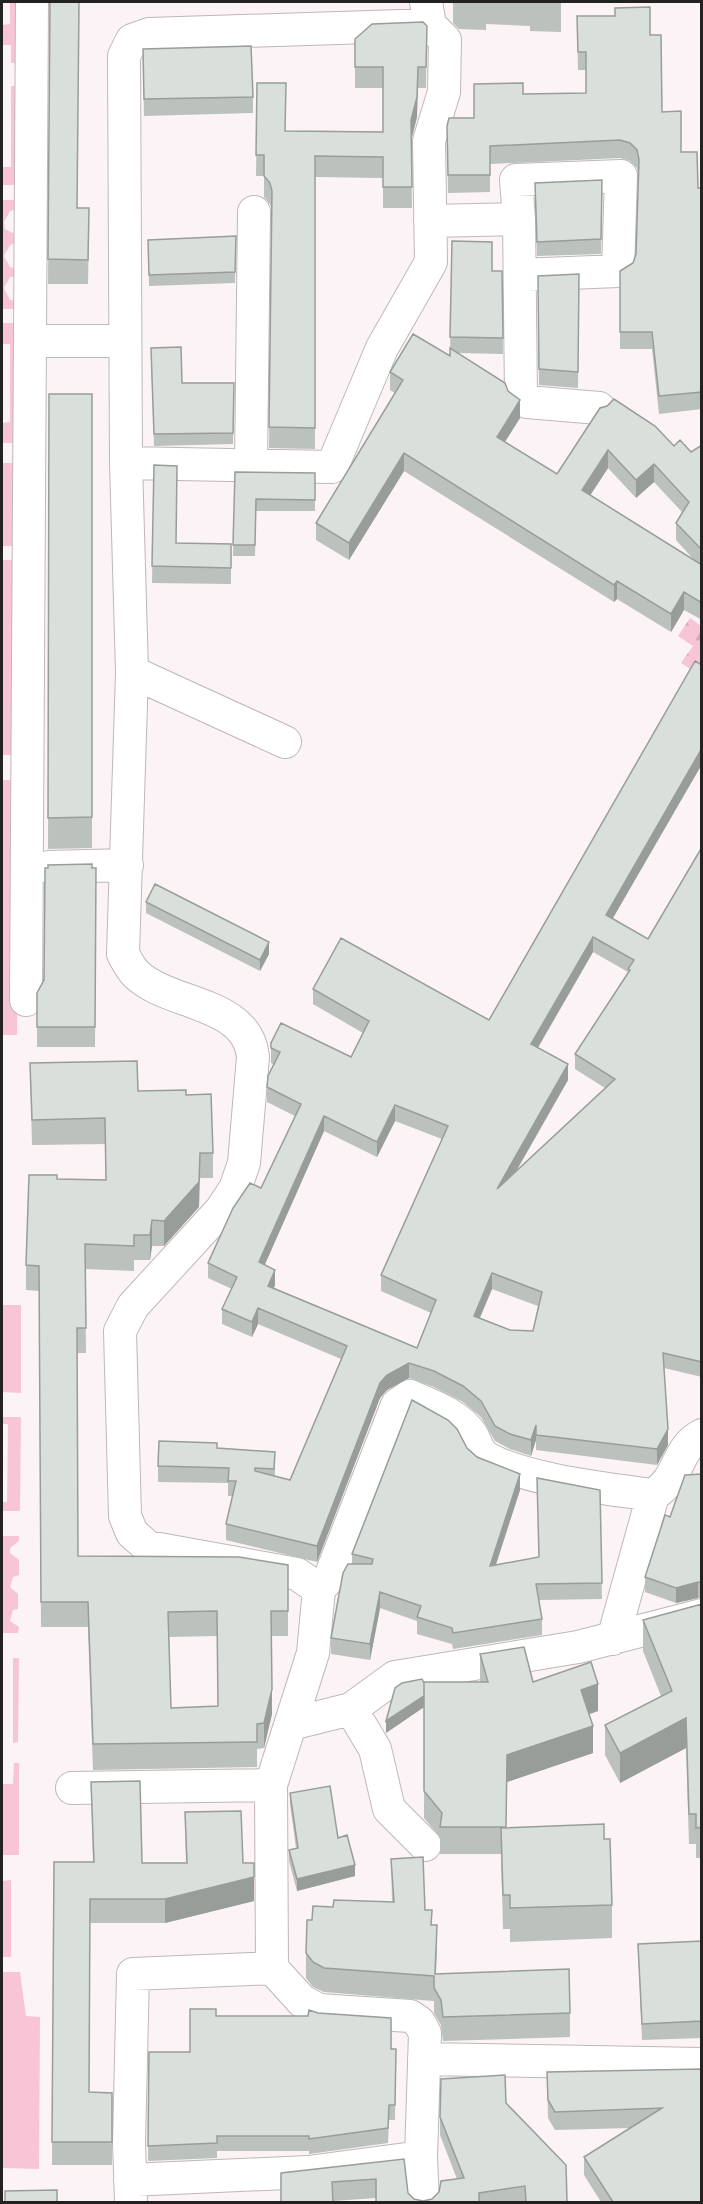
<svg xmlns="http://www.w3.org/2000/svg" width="703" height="2204" font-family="'Sofia Sans Condensed',sans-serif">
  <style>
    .grass { fill: #f8c5d6 }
    .forest { fill: url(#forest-firs) }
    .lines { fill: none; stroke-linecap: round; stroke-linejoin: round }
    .minor-casing { stroke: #bfb7ba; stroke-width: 34 }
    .minor { stroke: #fff; stroke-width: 32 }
    .wall { fill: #bbc1bc; fill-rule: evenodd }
    .shaded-wall { fill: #989d99 }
    .building { fill: #d9e0db; stroke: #989d99; stroke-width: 1.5; fill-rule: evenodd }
  </style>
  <defs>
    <pattern id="forest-firs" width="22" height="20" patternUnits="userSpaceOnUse" patternTransform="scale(1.5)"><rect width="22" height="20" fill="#f8c5d6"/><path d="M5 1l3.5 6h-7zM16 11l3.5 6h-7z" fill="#d4a9b7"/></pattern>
  </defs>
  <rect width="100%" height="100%" fill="#fbf3f5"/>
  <!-- grass -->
  <path class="grass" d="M10,2H15V63H11V45H2V25L10,24Z
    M11,86H17V185H2V167H11Z
    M2,200H17V209L10,211L4,222L5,229L17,235L16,243L10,245L4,256L10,267L17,269V276L10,277L4,288L10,300L17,301L16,309H2Z
    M2,323H17L16,443H2V423L10,422V344H2Z
    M2,463H16V546H2Z
    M2,560H16L18,755H2Z
    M2,780H18L17,1035H2Z
    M2,1061H3V1274H2Z
    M2,1305H21V1393L2,1392Z
    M2,1417H21L20,1511H2V1502H7L8,1424H2Z
    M2,1536H19V1541L10,1548V1553L19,1560V1575L13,1577L10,1587L18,1594V1609L13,1610L10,1621L19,1627L18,1633H2Z
    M13,1658H19L18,1742L13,1743Z
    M2,1762V1784H13L14,1763H19V1855H2Z
    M11,1880V1957H2V1881Z
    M2,1972H20L26,2016L40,2017L39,2169L2,2168Z"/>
  <!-- forest -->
  <path class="forest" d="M690,618L701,626V676L681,663L693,646L678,636Z"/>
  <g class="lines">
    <defs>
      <path id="minor" d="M519,219L516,180L621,176L618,271L520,275
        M430,221L519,219L521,396L527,402L599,408
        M30,341H124
        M126,463L332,467L382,348L431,262L429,141L444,92L445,40L430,25L426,2
        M251,466L254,212
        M132,672L285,742
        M49,867L127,865
        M26,1000L32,2
        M319,1589L330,1577L397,1405L410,1396C431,1405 459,1415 472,1435C477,1444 477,1452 487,1458C525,1480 609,1489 653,1495
        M613,1639L653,1495C681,1478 675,1449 702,1435
        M351,1709L375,1749L389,1809L425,1845
        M291,1724L351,1709L395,1677L578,1647L702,1615
        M72,1788L271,1785
        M424,2059L702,2064
        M421,2157L423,2202
        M130,2180L308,2172L421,2157L425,2033L419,2022L410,2016L319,2010L302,2001L272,1968
        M131,2202L129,2143L133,1974L272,1968L271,1785L313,1653L319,1589L297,1574L148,1547L132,1533L125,1516L120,1331L133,1306L221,1210L235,1189L244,1163L253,1057C248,1001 169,1006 136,974C131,969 127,961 123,954L132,672L126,463L124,56L132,40L149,34L430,25"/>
    </defs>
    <!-- minor casing -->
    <use href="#minor" class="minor-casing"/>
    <!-- minor -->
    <use href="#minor" class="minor"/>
  </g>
  <!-- wall -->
  <path class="wall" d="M50,2L77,208L89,233L88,284H48Z
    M453,2H561V32L530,31V26L486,24V30L459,29L453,23Z
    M577,16L650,35L662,112L698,188H702V409L659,414L652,349H620V271L633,263L636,254L638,175L637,168L630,161L620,158L490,164V192L448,193L447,126L474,118L523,94L586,93V70H578Z
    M427,26L426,88H418L417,117L411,140L412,208H383V178L315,177V449L269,448L272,211L270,204L264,197V176H256L257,83L286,131L383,132V88H355V39Z
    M143,66L253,97V113L144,116Z
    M535,183L602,195L601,254L537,256Z
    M236,236L235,283L149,286L148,240Z
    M452,241L492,271H502L503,354L458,353L520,418L505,442L557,474L600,408L674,446L691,452L702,445V620L684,610L671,632L617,599L614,602L404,471L349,560L316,540V523L395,393L390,390V372L450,356ZM608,468L636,498L654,482L682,512L676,523V540L695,561L590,495Z
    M579,274L578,388L539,385L538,276Z
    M151,359L182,383H234L233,444L154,446Z
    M49,394H92V848L48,849Z
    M154,465L176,543L231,544V584L152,583Z
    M235,472L315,473V511H256L255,556H233Z
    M702,665V764L613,918L648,939L702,847V1377L664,1368L668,1445L657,1465L536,1450V1440L531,1456L510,1449L495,1441L481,1417L463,1402L434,1387L409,1378L387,1390L380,1398L317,1562L226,1540V1524L233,1496H228V1483L158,1482V1466L217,1448L275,1452V1476L290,1480L341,1359L258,1324L252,1337L222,1324V1309L232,1289L208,1278V1263L261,1188L295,1116L267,1102V1087L274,1065L271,1063V1043L351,1057L363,1033L313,1004V989L489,1020ZM593,952L628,972L575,1054V1069L605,1088L516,1172L568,1080L538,1048ZM395,1121L442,1139L381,1275V1291L431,1313L417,1348L274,1288L275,1285L264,1265L324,1131L377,1157ZM492,1289L538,1306L533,1331L510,1330L480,1318Z
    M96,868L95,1047H37V993Z
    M146,902L269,954L260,971L146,913Z
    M30,1063L138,1091L186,1095L213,1153V1178H200L199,1207L164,1246H152L150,1260H134V1271L85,1269L86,1353H77L78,1556L288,1565V1636H271L272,1714L264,1748L257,1749V1767L93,1770L88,1627H41L39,1291L26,1290V1265L57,1179L106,1180L105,1144L32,1145ZM217,1636L218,1706L171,1708L169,1637Z
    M467,1448L477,1457L520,1490L496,1565L538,1558L600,1490L602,1599L539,1600L542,1619V1635L453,1649L452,1644L417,1634V1621L380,1608L370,1660L331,1654V1638L352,1564V1554Z
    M702,1474V1598H698L676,1603L645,1592V1577L670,1517Z
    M702,1604V1858H696V1844H689L686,1748L620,1783L605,1755V1725L661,1696L643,1651V1620Z
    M480,1654L533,1682L598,1711L589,1714L593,1753L507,1782L506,1828L604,1839L612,1905V1938L510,1942V1929H503L501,1854H440V1837L424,1818V1707L386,1733L424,1683L480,1682Z
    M91,1782L142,1863H186L185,1812L243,1863L254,1901L165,1923H90L89,2092L112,2093V2165H52L54,1862H93Z
    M290,1793L338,1838L355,1876L297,1891L289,1861V1850L296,1848L290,1804Z
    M391,1859L425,1910L432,1925L437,1949L436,1974L570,2013V2037L443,2041L441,2025L434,2013V2001L324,1992L313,1987L306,1978V1953L312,1920L333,1907L392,1902Z
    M702,1941V2038L642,2040L638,1944Z
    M216,2016L391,2049L396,2064L395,2120H389L388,2143L309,2154V2151H217V2158L148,2161L149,2052H190Z
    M702,2069V2202H601L584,2175V2157L630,2128L555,2130L548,2118L547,2072Z
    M506,2103L567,2202H376V2198L333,2201L281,2173L404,2159L408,2193L414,2199L423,2201L432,2199L457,2179L440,2135V2117Z"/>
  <!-- shaded-wall -->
  <path class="shaded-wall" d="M418,67L417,117L411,141V120Z
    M520,400V418L497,454V437Z
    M608,450V468L582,508V490Z
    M404,453V471L349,560V543Z
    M654,464V482L636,498V480Z
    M617,581V599L614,602V585Z
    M684,592V610L671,632V614Z
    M702,748V764L606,930V915Z
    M593,937V952L531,1059V1044Z
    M269,942V954L260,971V960Z
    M568,1064V1080L497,1204V1189Z
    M395,1105V1121L377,1157V1142Z
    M324,1116V1131L259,1278V1262Z
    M200,1153L199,1207L164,1246V1221Z
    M152,1220V1246L150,1260V1235Z
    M275,1270V1285L268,1301V1286Z
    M492,1273V1289L474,1331V1316Z
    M258,1308V1324L252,1337V1322Z
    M409,1363V1378L387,1390L380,1398L317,1562V1546L380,1383L387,1375Z
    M536,1425V1440L531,1456V1440Z
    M668,1429V1445L657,1465V1449Z
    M520,1474V1490L490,1582V1566Z
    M698,1582V1598L676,1603V1588Z
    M380,1592V1608L370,1660V1644Z
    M598,1684V1711L581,1717V1690Z
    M272,1689V1714L264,1748V1723Z
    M430,1692V1703L386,1733V1721Z
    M686,1718V1748L620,1783V1753Z
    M593,1726V1753L507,1782V1755Z
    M355,1865V1876L297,1891V1879Z
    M254,1877V1901L165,1923V1899Z"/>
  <!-- building -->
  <path class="building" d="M50,2H79L77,208H89L88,260L48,259Z
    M650,7V35H661L662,112L681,111V152H697L698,188H702V392L659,396L652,332H620V271L633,263L636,254L639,159L637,150L630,143L620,140L490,146V175H448L447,126L449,118H474V84L523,83V94L586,93V52H578L577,16H615V8Z
    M423,22L427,26L426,67H418L417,97L411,120L412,187H383V157L315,156V428L269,427L272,191L270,183L264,176V155H256L257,83H286L285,131L383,132V67H355V39L372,24Z
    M251,46L253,97L144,99L143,49Z
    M602,180L601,239L537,242L535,183Z
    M236,236L235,272L149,275L148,240Z
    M452,241L492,242V271H502L503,338L450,337Z
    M579,274L578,372L539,369L538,276Z
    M413,334L450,356V348L505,383L508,391L520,400L497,437L557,474L600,408L607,406L614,399L655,426L674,446L680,440L691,452L702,445V550L676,523L689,502L654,464L636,480L608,450L582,490L702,565V603L684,592L671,614L617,581L614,585L404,453L349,543L316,523L403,380L390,372Z
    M181,347L182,383H234L233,433L154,434L151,348Z
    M49,394H92V817L48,818Z
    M154,465L177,466L176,543L231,544V568L152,566Z
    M235,472L315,473V500L256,499L255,545H233Z
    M695,661L702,665V748L606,915L648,939L702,847V1362L663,1353L668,1429L657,1449L536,1435V1425L531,1440L510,1434L495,1426L481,1401L463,1386L434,1371L409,1363L387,1375L380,1383L317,1546L226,1524L236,1481H228L229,1468L158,1466L159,1441L217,1443V1448L275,1452L274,1469L255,1468V1471L290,1480L347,1346L258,1308L252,1322L222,1309L237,1277L208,1263L233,1208L250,1183L261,1188L301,1104L267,1087L268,1076L280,1052L271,1048V1043L281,1023L351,1057L369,1021L313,989L341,938L489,1020ZM593,937L634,960L628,969L630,970L575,1054L615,1079L497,1189L568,1064L531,1044ZM395,1105L448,1126L381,1275L436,1300L417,1348L268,1286L275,1270L259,1262L324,1116L377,1142ZM492,1273L542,1292L533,1331L510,1330L474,1316Z
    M92,864V868H96L95,1027H37V993L44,980L45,868H48V865Z
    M155,884L269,942L260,960L146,902Z
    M137,1061L138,1091L186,1090V1095L211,1094L213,1153H200L199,1182L164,1221L152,1220L150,1235H134V1246L85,1244L86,1328H77L78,1556L239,1557L288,1565V1611H271L272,1689L264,1723L257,1724V1742L93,1744L88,1602H41L39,1266L26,1265L29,1175H57V1179L106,1180L105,1118L32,1120L30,1063ZM217,1611L218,1706L171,1708L168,1612Z
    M412,1400L448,1420L457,1429L467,1448L477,1457L520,1474L490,1566L539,1557L537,1478L600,1490L602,1583L536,1584L542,1619L453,1633L452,1628L417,1617L421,1606L380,1592L370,1644L331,1638L343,1573L348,1564H372L373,1559L352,1554Z
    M702,1474V1583L698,1582L676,1588L645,1577L665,1515L670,1517L685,1475Z
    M702,1604V1827L696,1828V1814H689L686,1718L620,1753L605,1725L672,1691L643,1620Z
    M524,1647L533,1682L591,1662L598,1684L581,1690L593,1726L507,1755L506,1827H440L442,1813L424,1791V1682H488L480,1654Z
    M422,1679L424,1683V1696L386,1721L395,1688L402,1683Z
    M140,1781L142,1863H187L185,1812L241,1811L243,1863H254V1877L165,1899H90L89,2092L112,2093V2142H52L54,1862H94L91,1782Z
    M330,1786L338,1838L347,1835L355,1865L297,1879L289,1850L298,1848L290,1793Z
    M604,1824V1839H610L612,1905L510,1908V1895H503L501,1828Z
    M423,1857L425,1910H432L431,1925H437L435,1974L569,1969L570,2013L443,2017L441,2000L434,1988V1976L324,1968L313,1962L306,1953L307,1920H312L313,1906L333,1907L334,1900L394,1902L391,1859Z
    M702,1941V2021L642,2024L638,1944Z
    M190,2009H216V2016H308L309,2010L318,2013L391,2018V2049H396L395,2105H389L388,2128L309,2139V2136H217V2143L148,2146L149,2052H190Z
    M702,2069V2202H613L584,2157L662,2108L555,2112L548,2100L547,2072Z
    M505,2075L506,2103L566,2165L567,2202H526L525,2186L479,2193V2202H376V2179L332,2182L333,2202H281V2173L404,2159L408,2193L414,2199L423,2201L432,2199L439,2192L441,2181L464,2178L440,2117L441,2079Z
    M57,2190V2202H5V2191Z"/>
  <!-- border -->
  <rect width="703" height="2204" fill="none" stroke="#242122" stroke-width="6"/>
</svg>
